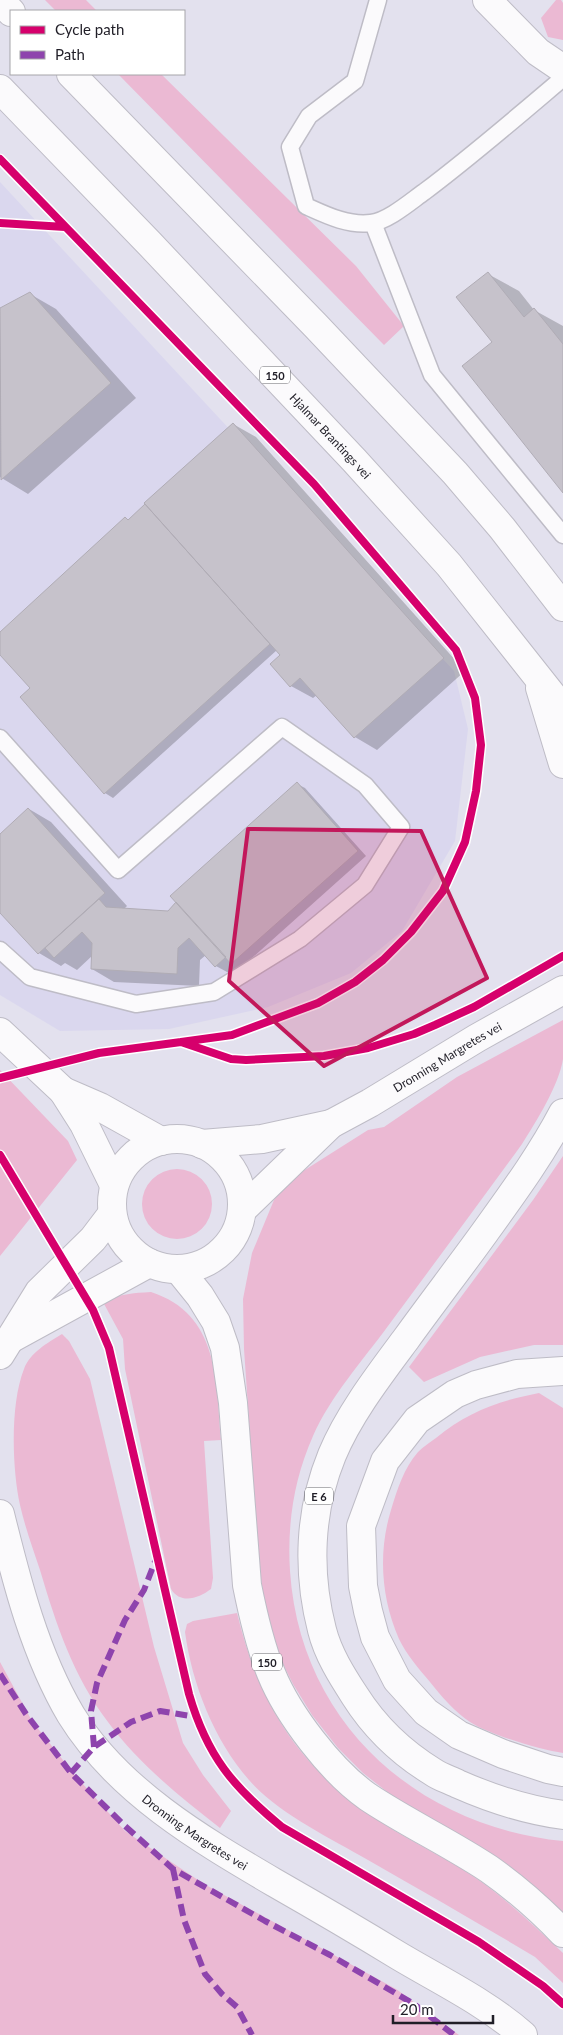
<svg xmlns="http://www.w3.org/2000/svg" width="563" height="2035" font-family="Lato,sans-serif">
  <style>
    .built { fill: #dad7ee }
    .green { fill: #ebb9d3 }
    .shadow { fill: #0003 }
    .building { fill: #c6c2cb; stroke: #b0acb5 }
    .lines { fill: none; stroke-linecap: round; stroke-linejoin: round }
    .lane-casing { stroke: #bebcc6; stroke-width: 19 }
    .street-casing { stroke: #bebcc6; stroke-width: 30 }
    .secondary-casing { stroke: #bebcc6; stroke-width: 30 }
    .highway-casing { stroke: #bebcc6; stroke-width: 30 }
    .lane { stroke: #fbfafc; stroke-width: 16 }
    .street { stroke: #fbfafc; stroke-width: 28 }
    .secondary { stroke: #fbfafc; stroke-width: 28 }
    .highway { stroke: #fbfafc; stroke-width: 28 }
    .quiet { stroke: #8e44ad; stroke-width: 6; stroke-dasharray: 12 6; stroke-linecap: butt }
    .cycleway-casing { stroke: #fff; stroke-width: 11 }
    .cycleway { stroke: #d6006c; stroke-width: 8 }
    .marked { fill: #c2185b; fill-opacity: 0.2; stroke: #c2185b; stroke-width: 4; stroke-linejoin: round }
    .labels { text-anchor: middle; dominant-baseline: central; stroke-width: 4.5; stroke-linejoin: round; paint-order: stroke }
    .shield { fill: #fff; stroke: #636268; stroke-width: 1 }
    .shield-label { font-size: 11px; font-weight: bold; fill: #201e27 }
    .street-label { font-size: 12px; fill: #201e27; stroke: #fff }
  </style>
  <rect width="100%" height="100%" fill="#e3e1ee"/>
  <!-- built -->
  <path class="built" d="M0,182L454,671L468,729L455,841L402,931L351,973L268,1007L169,1029L60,1031L0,995Z"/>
  <!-- green -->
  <path class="green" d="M45,0H86L97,11H56Z
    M556,0H561L563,3V40L548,37L541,18Z
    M118,74H161L356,266L404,326L384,345Z
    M563,1020C563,1032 563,1047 563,1059C559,1085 536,1122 522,1144C478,1205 433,1265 388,1326C363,1360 330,1397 313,1436C294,1479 287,1524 290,1571C300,1722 416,1826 563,1841V1915L537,1889L513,1870L425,1817L395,1798L363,1773L338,1748L312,1715L293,1684L277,1652L265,1606L259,1565L244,1349L243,1299L252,1253L274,1200L289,1180L368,1130L384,1127L457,1077Z
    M0,1070L68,1141L77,1160L0,1256Z
    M563,1156V1345H534L480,1357L424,1382L409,1367L533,1200Z
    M142 1204a35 35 0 1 1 70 0a35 35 0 1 1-70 0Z
    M151,1292C219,1314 216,1380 221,1440L204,1441L213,1578L211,1589C199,1598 181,1605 171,1589L125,1369L123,1339L103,1302C119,1294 133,1293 151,1292Z
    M62,1334L69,1341L90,1379L154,1647L183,1743L203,1775L231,1811L220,1828C179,1796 139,1764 108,1722C73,1676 56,1624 40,1570C33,1549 25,1527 20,1505C12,1469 10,1404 24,1369C30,1353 47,1343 62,1334Z
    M539,1393L563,1408V1753C541,1750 488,1734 470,1722C455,1712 441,1696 430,1682C419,1669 406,1654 399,1639C381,1598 378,1552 391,1510C397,1490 404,1468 418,1452C423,1447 430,1442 436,1438C468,1412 498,1401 539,1393Z
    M237,1613C261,1713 306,1777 395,1831C424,1848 455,1863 483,1883C512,1904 537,1929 563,1953V1983L535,1957C480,1924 424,1892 368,1860C329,1837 279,1814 249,1780C214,1740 192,1684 185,1632L187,1624L193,1621Z
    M0,1662L32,1721L74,1774L125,1831L204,1884L396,1989L459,2035H0Z"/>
  <!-- shadow -->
  <path class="shadow" d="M488,274L519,291L534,310L563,326V491L493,343Z
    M30,294L56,309L136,398L28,494L0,477V309Z
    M233,424L256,437L465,671L377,750L355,737L317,695L313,698L291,686L282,655L277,650L113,798L105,793L22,697L31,688L0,653V633L126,519L129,521Z
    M297,784L305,788L366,856L243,966L238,978L216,966L206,955L200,960L199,986L114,982L92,969L93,955L77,970L65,963L61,966L39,953L0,911V835L29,809L51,822L127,906L123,910L168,912Z"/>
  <!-- building -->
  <path class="building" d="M488,272L524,317L534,308L563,344V493L462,366L492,342L456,297Z
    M30,292L111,383L1,480L0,308Z
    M233,423L444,658L354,738L300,678L290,687L270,664L280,655L144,503Z
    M145,504L270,644L104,794L20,697L30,688L0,655V632L125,517L128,520Z
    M297,782L358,851L231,964L170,896Z
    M28,808L105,893L38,954L0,913V834Z
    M99,899L106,907L168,911L176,902L226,957L215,967L189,938L178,948L177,974L91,969L92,943L82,932L54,958L45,948Z"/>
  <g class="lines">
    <defs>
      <path id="lane" d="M378,0L355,81L309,116L290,147L306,206C326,215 348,226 371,223C388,221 410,202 424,192C472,156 517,117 563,78
        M373,223L432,375L563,535
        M0,738L118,870L282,727L365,785L401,827L365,885L300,939L214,992L136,1004L30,977L0,950"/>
      <g id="street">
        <path d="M487,0L538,52L563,69"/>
        <path d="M12,1338L149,1263"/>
        <path d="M0,1355L39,1292L93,1239L112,1214"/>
        <path id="s1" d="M0,1514C17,1583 35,1654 71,1715C118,1791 200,1839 275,1883C317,1907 358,1931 399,1956C441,1981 485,2002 523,2035"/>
      </g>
      <g id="secondary">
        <path d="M0,1032L63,1091L84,1124L114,1185"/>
        <path d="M63,1091L100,1107L161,1141"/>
        <circle cx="177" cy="1204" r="65"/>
        <path d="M202,1144L262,1139L331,1124"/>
        <path id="s2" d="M242,1210L331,1124L370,1103L477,1038L563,990"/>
      </g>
      <g id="highway">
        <path d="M0,0L11,12"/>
        <path d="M71,74L315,325L455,473L502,528L563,607"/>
        <path id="s3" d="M0,89L149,243L354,460L449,565L563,709"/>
        <path d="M540,688L563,764"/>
        <path d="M563,1113C541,1155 513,1193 485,1232C459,1268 432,1303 406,1339C380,1374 349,1414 332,1455C309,1511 307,1572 322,1630C328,1654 342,1676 355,1696C374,1726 402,1753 433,1772C440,1777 450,1780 458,1784C492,1799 526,1810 563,1815"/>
        <path d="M179,1270L200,1296L216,1322L225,1348L233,1403L247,1585C253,1615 260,1645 271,1673C288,1715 331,1771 368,1797C407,1823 450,1843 489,1869C516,1888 540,1909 563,1933"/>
        <path d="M563,1371L517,1374L476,1385L455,1394L417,1420L385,1461L361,1526L363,1586L368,1611L375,1637L397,1680L426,1712L459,1735L503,1754L548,1769L563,1772"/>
      </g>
    </defs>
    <!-- lane casing -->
    <use href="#lane" class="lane-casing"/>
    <!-- street casing -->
    <use href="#street" class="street-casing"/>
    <!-- secondary casing -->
    <use href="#secondary" class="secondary-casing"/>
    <!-- highway casing -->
    <use href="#highway" class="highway-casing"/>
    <!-- lane -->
    <use href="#lane" class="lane"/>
    <!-- street -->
    <use href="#street" class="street"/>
    <!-- secondary -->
    <use href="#secondary" class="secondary"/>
    <!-- highway -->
    <use href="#highway" class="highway"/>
    <!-- quiet -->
    <path class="quiet" d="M0,1674L26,1714L71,1773L125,1826L173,1869L265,1921L330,1955L414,2004L454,2035
      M94,1747L91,1711L97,1683L125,1620L144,1590L156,1559
      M71,1773L94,1747L131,1722L160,1711L196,1717
      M173,1869L184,1920L205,1974L222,1994L237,2007L252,2035"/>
    <defs>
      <path id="cycleway" d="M0,159L314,484L456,650L475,698L481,745L476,791L465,842L443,891L411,932L383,960L355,982L318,1003L232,1035L181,1042
        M0,223L65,227
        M0,1078L99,1053L181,1042L231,1059L246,1060L324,1056L368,1048L414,1034L435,1025L474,1007L563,956
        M0,1155L93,1310L109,1348L189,1694C207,1756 233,1787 282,1827L479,1942L543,1986L563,2004"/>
    </defs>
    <!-- cycleway casing -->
    <use href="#cycleway" class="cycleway-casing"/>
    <!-- cycleway -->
    <use href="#cycleway" class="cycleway"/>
  </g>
  <!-- marked area -->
  <path class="marked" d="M248,829L421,831L487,978L324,1066L229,981Z"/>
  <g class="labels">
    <!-- shield labels -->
    <g class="shield">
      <rect x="260" y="366.5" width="30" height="17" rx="4"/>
      <rect x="305" y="1487.5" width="28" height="17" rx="4"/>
      <rect x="252" y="1653.5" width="30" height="17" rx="4"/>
    </g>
    <g class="shield-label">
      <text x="275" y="375">150</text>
      <text x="319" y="1496">E 6</text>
      <text x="267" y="1662">150</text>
    </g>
    <!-- street labels -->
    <g class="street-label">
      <text stroke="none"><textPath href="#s3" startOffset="479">Hjalmar Brantings vei</textPath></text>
      <text stroke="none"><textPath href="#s2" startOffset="258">Dronning Margretes vei</textPath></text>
      <text stroke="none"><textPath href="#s1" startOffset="386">Dronning Margretes vei</textPath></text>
    </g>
  </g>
  <!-- legend -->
  <rect x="10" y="10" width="175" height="65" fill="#ffffff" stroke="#a6a5a9"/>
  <rect x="20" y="26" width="25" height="8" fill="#d6006c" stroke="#a6a5a9"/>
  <text x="55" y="35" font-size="15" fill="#201e27">Cycle path</text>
  <rect x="20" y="51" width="25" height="8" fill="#8e44ad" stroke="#a6a5a9"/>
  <text x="55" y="60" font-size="15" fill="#201e27">Path</text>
  <!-- scale -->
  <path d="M393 2015v8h100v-8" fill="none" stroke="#201e27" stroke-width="2.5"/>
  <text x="400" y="2015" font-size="15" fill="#201e27" stroke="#ffffff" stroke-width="4" paint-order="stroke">20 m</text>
</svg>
